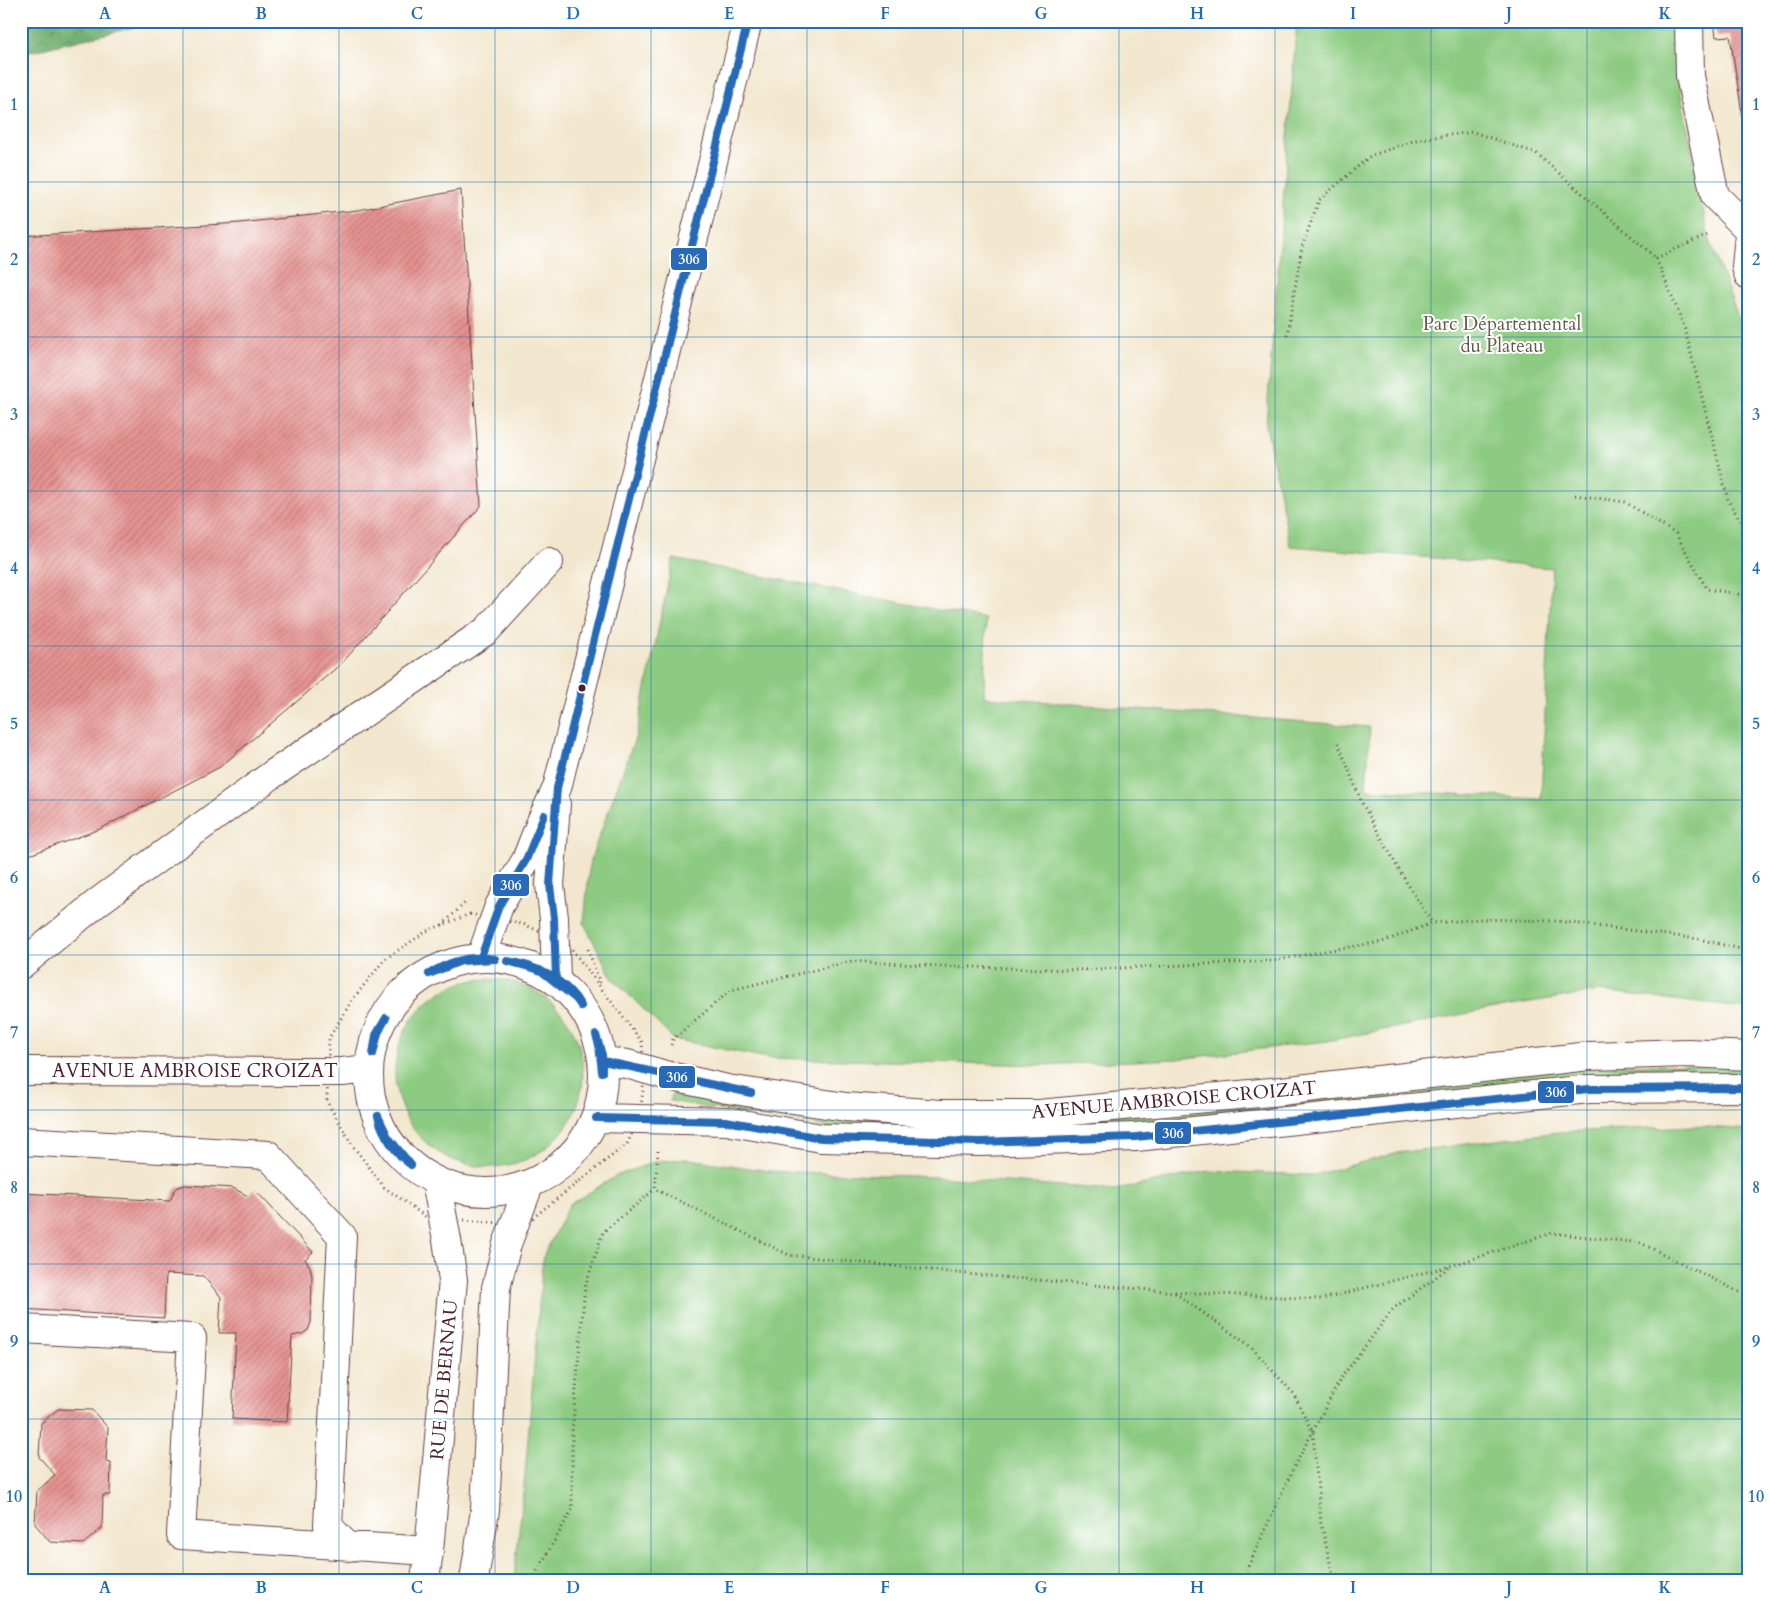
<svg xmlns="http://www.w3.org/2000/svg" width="1770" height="1601" font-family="Cardo,serif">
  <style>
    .green { fill: #8ccb81; stroke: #6b7556 }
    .forest { fill: url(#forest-crowns); stroke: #5e674d }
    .building { fill: url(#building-hatch) }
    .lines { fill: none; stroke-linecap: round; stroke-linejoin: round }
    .minor-casing { stroke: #633d43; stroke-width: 30 }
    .path { stroke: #633d43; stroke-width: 3; stroke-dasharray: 1 4; stroke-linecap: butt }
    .minor { stroke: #fff; stroke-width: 28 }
    .bus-1-casing { stroke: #fff; stroke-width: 11 }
    .bus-1 { stroke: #286ab7; stroke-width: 8 }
    .grid { fill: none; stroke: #1f6fb2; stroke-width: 1; stroke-opacity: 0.55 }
    .bus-dot { fill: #4a1f2b; stroke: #fff; stroke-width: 2 }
    .labels { text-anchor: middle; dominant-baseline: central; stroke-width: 4; stroke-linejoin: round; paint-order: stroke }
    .park-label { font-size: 19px; fill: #615b49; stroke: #fff }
    .street-label { font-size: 19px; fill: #4a1f2b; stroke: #fff }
    .line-badge { stroke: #fff; stroke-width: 2 }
    .badge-label { font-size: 14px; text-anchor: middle; font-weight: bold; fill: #fff }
    .neatline { fill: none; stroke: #1f6fb2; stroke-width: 2 }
    .grid-label { font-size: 16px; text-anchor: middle; font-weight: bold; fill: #1f6fb2 }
  </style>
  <defs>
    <pattern id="forest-crowns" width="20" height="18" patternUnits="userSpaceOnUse" patternTransform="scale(1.25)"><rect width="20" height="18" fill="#71af6f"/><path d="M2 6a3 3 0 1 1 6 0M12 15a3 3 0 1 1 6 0" fill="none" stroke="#5f8e5b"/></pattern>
    <pattern id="building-hatch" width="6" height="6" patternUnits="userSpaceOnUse" patternTransform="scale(1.25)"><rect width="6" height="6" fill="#e59390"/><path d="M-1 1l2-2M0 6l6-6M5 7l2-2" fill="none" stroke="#bc7776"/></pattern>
  </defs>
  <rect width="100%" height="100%" fill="#fff"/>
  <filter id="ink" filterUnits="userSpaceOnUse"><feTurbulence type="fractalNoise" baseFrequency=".02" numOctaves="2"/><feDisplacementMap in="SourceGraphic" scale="10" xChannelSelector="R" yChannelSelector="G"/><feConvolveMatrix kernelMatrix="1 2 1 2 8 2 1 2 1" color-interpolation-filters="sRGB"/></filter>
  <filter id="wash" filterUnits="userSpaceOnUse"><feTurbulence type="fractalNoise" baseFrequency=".0096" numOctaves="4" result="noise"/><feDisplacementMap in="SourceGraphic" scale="20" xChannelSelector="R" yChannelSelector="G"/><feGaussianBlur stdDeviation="1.12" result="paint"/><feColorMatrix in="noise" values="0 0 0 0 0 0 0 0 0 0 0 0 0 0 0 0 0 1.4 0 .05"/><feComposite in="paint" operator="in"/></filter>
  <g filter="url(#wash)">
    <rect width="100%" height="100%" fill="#f2e7ce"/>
    <!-- green -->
    <path class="green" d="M1297,21H1676L1677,72L1708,235L1749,347V1009L1600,991L1505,1006L1327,1041L1178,1059L1040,1065L767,1058L673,1039L612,978L584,923L590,861L636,736L673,559L986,619L984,697L1370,727L1366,789L1541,799L1552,568L1290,546L1266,425Z
      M395 1073a94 94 0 1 1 188 0a94 94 0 1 1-188 0Z
      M1624,1065L1749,1066V1078L1718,1075L1638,1074L1537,1082L1129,1127L1010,1132L827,1128L670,1101L673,1093L818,1116Z
      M1694,1126L1749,1130V1580H514L525,1475L543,1257L569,1205L616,1176L657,1161L689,1159L769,1171L938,1177L1115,1190L1208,1171L1314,1175L1397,1153L1559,1132Z"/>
    <!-- forest -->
    <path class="forest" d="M21,21H160L21,54Z"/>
    <g id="blocks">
      <!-- building -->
      <path class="building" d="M1714,21H1749V158L1730,36L1716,37Z
        M461,190L481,506L342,663L220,767L100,829L21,858V236L240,223L358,210Z
        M186,1185L233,1188L248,1196L255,1190L313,1252L305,1259L310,1267L312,1276L311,1323L308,1330L302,1334L292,1336L287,1422L232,1419L236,1333H219L221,1297L203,1276L166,1274L164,1318L21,1309V1193L170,1201L174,1191L178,1187Z
        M58,1409L92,1410L108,1428L106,1462L111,1463L110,1495H103L102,1528L83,1544L50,1542L35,1524L37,1491L55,1475L39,1457L41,1423Z"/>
    </g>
  </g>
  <g filter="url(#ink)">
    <use href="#blocks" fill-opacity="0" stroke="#633d43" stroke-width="1"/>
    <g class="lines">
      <defs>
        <path id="minor" d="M1689,21L1690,76L1715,196L1749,230
          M1749,234L1746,267L1749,276
          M481,957L499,906L526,860L542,819L557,788L748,21
          M369 1075a117 117 0 1 1 234 0a117 117 0 1 1-234 0Z
          M21,965L98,902L273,774L486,631L549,562
          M556,979L554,918L550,885L556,804
          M603,1061L627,1064L665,1075L727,1089L846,1107L940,1114H1039L1281,1091L1589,1056L1688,1053L1749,1056
          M21,1071L304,1072H342L369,1069
          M596,1118L726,1121L821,1138L980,1142L1136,1137L1589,1089L1749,1088
          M21,1141L268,1155L342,1236L328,1526L348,1547
          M21,1329L192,1338L181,1535L429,1551
          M425,1580L429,1551L453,1280L447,1240L436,1181
          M474,1580L485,1510L496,1288L507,1244L529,1185"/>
      </defs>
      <!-- minor casing -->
      <use href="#minor" class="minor-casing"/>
      <!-- path -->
      <path class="path" d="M1656,258L1710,234
        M1287,335L1302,247L1319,200L1370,156L1419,139L1473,132L1536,153L1656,258L1684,326L1728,500L1749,535
        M1575,495L1625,502L1676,534L1707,589L1744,595L1749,593
        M1338,743L1362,803L1399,870L1432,923
        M470,914L523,924L567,943L642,1042L644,1069L643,1091L639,1119L627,1144L530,1220L514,1224L426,1217L384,1187L353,1146L327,1102L329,1038L353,999L385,959L427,931Z
        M442,925L467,901
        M588,949L601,986
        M671,1045L673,1039L731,990L852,961L937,966L1077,970L1273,961L1330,950L1382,942L1432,923L1479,919L1557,921L1699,939L1749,951
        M658,1151L655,1189L789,1255L967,1274L1175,1292L1322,1299L1454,1265L1552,1233L1641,1243L1749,1297
        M1175,1293L1250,1346L1293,1393L1313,1433L1321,1523L1334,1580
        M532,1580L572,1510V1433L585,1287L603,1232L655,1189
        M1242,1580L1293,1469L1341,1378L1393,1309L1451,1266"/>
      <!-- minor -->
      <use href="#minor" class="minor"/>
      <defs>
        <path id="bus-1" d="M481,957L499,906L526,860L544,815
          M507,961C535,965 567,980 581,1006
          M507,961L540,970L576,999L581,1006
          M429,974C449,961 472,955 495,959
          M429,974L461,961L495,959
          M556,979L554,918L550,885L557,788L748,21
          M596,1035L602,1055V1072
          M596,1035L599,1045L602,1072
          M373,1054L376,1035L386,1018
          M373,1054L378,1033L386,1018
          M603,1061L751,1093
          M378,1116L388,1137L411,1165
          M378,1116C382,1133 396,1155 411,1165
          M596,1118L726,1121L821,1138L980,1142L1136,1137L1589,1089L1749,1088"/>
      </defs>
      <!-- bus-1 casing -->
      <use href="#bus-1" class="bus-1-casing"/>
      <!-- bus-1 -->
      <use href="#bus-1" class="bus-1"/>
    </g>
  </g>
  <!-- grid -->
  <path class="grid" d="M183,21V1580M339,21V1580M495,21V1580M651,21V1580M807,21V1580M963,21V1580M1119,21V1580M1275,21V1580M1431,21V1580M1587,21V1580M21,182H1749M21,337H1749M21,491H1749M21,646H1749M21,800H1749M21,955H1749M21,1110H1749M21,1264H1749M21,1419H1749"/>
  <!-- markers -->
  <circle class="bus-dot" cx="582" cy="688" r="4.5"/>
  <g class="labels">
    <!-- park labels -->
    <g class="park-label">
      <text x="1502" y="324">Parc Départemental<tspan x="1502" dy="22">du Plateau</tspan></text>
    </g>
    <!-- street labels -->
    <g class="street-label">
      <text x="195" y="1071">AVENUE AMBROISE CROIZAT</text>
      <text transform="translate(1174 1100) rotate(-5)">AVENUE AMBROISE CROIZAT</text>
      <text transform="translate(444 1380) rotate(-85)">RUE DE BERNAU</text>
    </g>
  </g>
  <g class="line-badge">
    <rect x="670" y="247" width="38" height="24" rx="5" fill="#286ab7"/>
    <rect x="492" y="873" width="38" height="24" rx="5" fill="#286ab7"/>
    <rect x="658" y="1065" width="38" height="24" rx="5" fill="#286ab7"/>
    <rect x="1537" y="1080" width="38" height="24" rx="5" fill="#286ab7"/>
    <rect x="1154" y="1121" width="38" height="24" rx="5" fill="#286ab7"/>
  </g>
  <g class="badge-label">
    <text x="689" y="264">306</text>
    <text x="511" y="890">306</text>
    <text x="677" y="1082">306</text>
    <text x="1556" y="1097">306</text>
    <text x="1173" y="1138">306</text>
  </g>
  <!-- margin -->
  <rect width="1770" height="1601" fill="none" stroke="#fff" stroke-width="55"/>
  <rect x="28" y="28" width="1714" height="1546" class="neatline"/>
  <g class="grid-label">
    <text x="105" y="19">A</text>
    <text x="261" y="19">B</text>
    <text x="417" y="19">C</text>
    <text x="573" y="19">D</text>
    <text x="729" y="19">E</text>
    <text x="885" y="19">F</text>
    <text x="1041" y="19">G</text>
    <text x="1197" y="19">H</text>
    <text x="1353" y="19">I</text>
    <text x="1509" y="19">J</text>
    <text x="1665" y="19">K</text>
    <text x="14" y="110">1</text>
    <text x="1756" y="110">1</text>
    <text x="14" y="265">2</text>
    <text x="1756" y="265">2</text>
    <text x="14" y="420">3</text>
    <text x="1756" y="420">3</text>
    <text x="14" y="574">4</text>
    <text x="1756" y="574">4</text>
    <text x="14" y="729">5</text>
    <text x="1756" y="729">5</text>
    <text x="14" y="883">6</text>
    <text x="1756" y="883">6</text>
    <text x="14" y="1038">7</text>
    <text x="1756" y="1038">7</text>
    <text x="14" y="1193">8</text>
    <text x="1756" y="1193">8</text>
    <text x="14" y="1347">9</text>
    <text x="1756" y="1347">9</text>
    <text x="14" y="1502">10</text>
    <text x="1756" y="1502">10</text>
    <text x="105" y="1593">A</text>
    <text x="261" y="1593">B</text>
    <text x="417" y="1593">C</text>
    <text x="573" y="1593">D</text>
    <text x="729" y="1593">E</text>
    <text x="885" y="1593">F</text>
    <text x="1041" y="1593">G</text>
    <text x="1197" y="1593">H</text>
    <text x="1353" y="1593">I</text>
    <text x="1509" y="1593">J</text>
    <text x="1665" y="1593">K</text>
  </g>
</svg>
